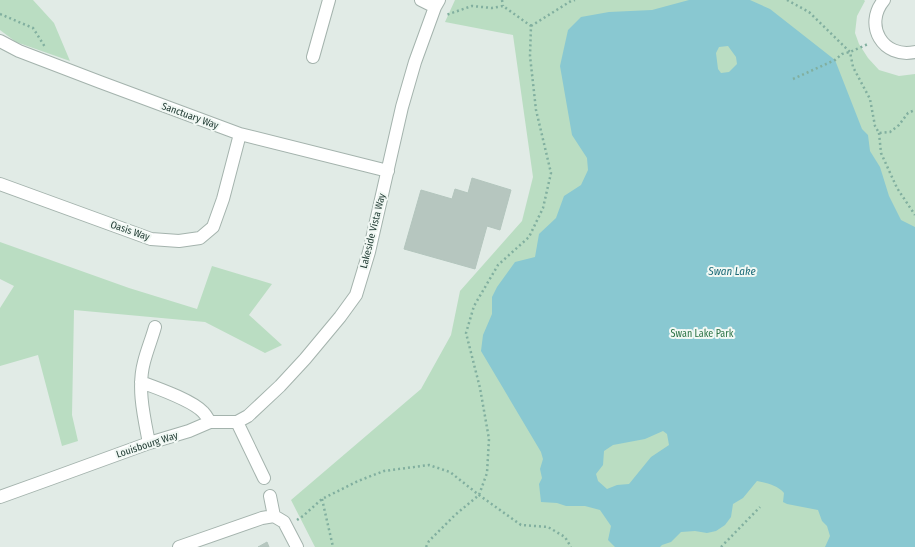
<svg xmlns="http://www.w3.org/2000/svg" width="915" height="547" font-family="'Fira Sans Condensed',sans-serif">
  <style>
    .green { fill: #baddc2 }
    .water { fill: #89c8d1; fill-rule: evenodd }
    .building { fill: #b6c6bf; stroke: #b3c5bd }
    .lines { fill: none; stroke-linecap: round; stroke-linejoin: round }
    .minor-casing { stroke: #a4b3ad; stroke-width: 14 }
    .path { stroke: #81af9f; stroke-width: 2.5; stroke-dasharray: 2 3; stroke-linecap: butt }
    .minor { stroke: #fff; stroke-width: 12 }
    .labels { text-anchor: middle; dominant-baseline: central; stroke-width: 4; stroke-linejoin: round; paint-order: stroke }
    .street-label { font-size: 10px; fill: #213c34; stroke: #f1f8f4 }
    .park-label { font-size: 10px; fill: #2b7345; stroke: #f1f8f4 }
    .water-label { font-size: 11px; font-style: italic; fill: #1c6b78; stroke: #f1f8f4 }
  </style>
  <rect width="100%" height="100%" fill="#e1ebe6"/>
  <!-- green -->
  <path class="green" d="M0,0H33L54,23L70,61L16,42L0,30Z
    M455,0H864L865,1L857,16L855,33L859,44L868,58L879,70L899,76L915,74V547H315L291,500L421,389L451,335L460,291L522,221L533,177L513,35L445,22Z
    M0,242L129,288L197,309L212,266L272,284L249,315L282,345L265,353L205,322L74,310L72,415L78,441L62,446L38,355L0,366V308L14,286L0,279Z"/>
  <!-- water -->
  <path class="water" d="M689,0H750L770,9L835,60L862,129L868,135L870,151L880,167L889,196L901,220L915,227V547H825L830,536L827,526L822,521L818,510L787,504L783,502L784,493C777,485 766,483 757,481L743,498L733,504L731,517L725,525L716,531L707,533L695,531L681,532L671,542L662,545L660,547H615L608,540L611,526L600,510L585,506H566L557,503L541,502L539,484L542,478L540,469L543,459L541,452L481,351L483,335L492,314V297L497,287L515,262L535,257L539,234L556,218L564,196L581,185L588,170L587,158L572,135L560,66L568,30L581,17L609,12L652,10ZM728,46L736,57L737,64L729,72L721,73L718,69L716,53L719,47ZM663,431L667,434L669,445L651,457L629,484L617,485L607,489L598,481L596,474L603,465L604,451L613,445L645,439Z"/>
  <!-- building -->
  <path class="building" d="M472,178L511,190L500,230L487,226L475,269L404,249L421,190L452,199L455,189L468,193Z
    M267,542L269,547H258Z"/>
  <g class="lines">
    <defs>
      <path id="minor" d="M421,0L435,7
        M884,0C863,25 883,59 915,52
        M0,41L19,51L100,82L240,134L388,171
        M313,57L329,0
        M0,184L151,239L179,241L200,238L213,227L223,199L240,134
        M141,382C157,388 192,400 203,412C206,415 208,419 210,422
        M237,422L264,478
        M149,443C144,417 137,388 144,362C147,350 152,338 155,327
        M270,496L274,516
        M0,497L50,479L149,443L189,431L210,422H237L248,416L280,386L305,359L340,317L356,295L369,252L402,107L415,62L435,7L439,0
        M274,516L284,522L297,547
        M179,547L262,518L274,516"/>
    </defs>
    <!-- minor casing -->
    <use href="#minor" class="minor-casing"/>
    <!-- path -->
    <path class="path" d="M502,0L503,6
      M787,0L809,12L850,52L853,67L870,99L875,126L879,133L890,132L899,125L908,113L915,110
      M0,14L33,28L45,47
      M531,26L571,1L575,0
      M793,79L835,60L842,54L850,52L868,44
      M879,133L881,153L897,188L915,215
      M322,499L333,547
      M297,520L303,516L322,499L358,481L384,471L429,465L450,472L479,495L521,525L548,527L565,537L571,547
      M426,547L429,541L455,515L479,495L487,473L489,439L480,388L466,333L474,306L498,265L529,237L543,208L551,173L536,110L530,56L531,26L503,6L492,8L472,6L446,15
      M721,547L760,507"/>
    <!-- minor -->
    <use href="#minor" class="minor"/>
  </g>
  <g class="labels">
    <!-- street labels -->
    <g class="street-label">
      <text transform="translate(190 116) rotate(20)">Sanctuary Way</text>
      <text transform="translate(130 231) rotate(19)">Oasis Way</text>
      <text transform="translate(373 231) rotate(-76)">Lakeside Vista Way</text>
      <text transform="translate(147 445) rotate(-18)">Louisbourg Way</text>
    </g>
    <!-- park labels -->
    <g class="park-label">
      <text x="702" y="334">Swan Lake Park</text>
    </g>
    <!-- water labels -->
    <g class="water-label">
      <text x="732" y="271">Swan Lake</text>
    </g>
  </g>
</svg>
